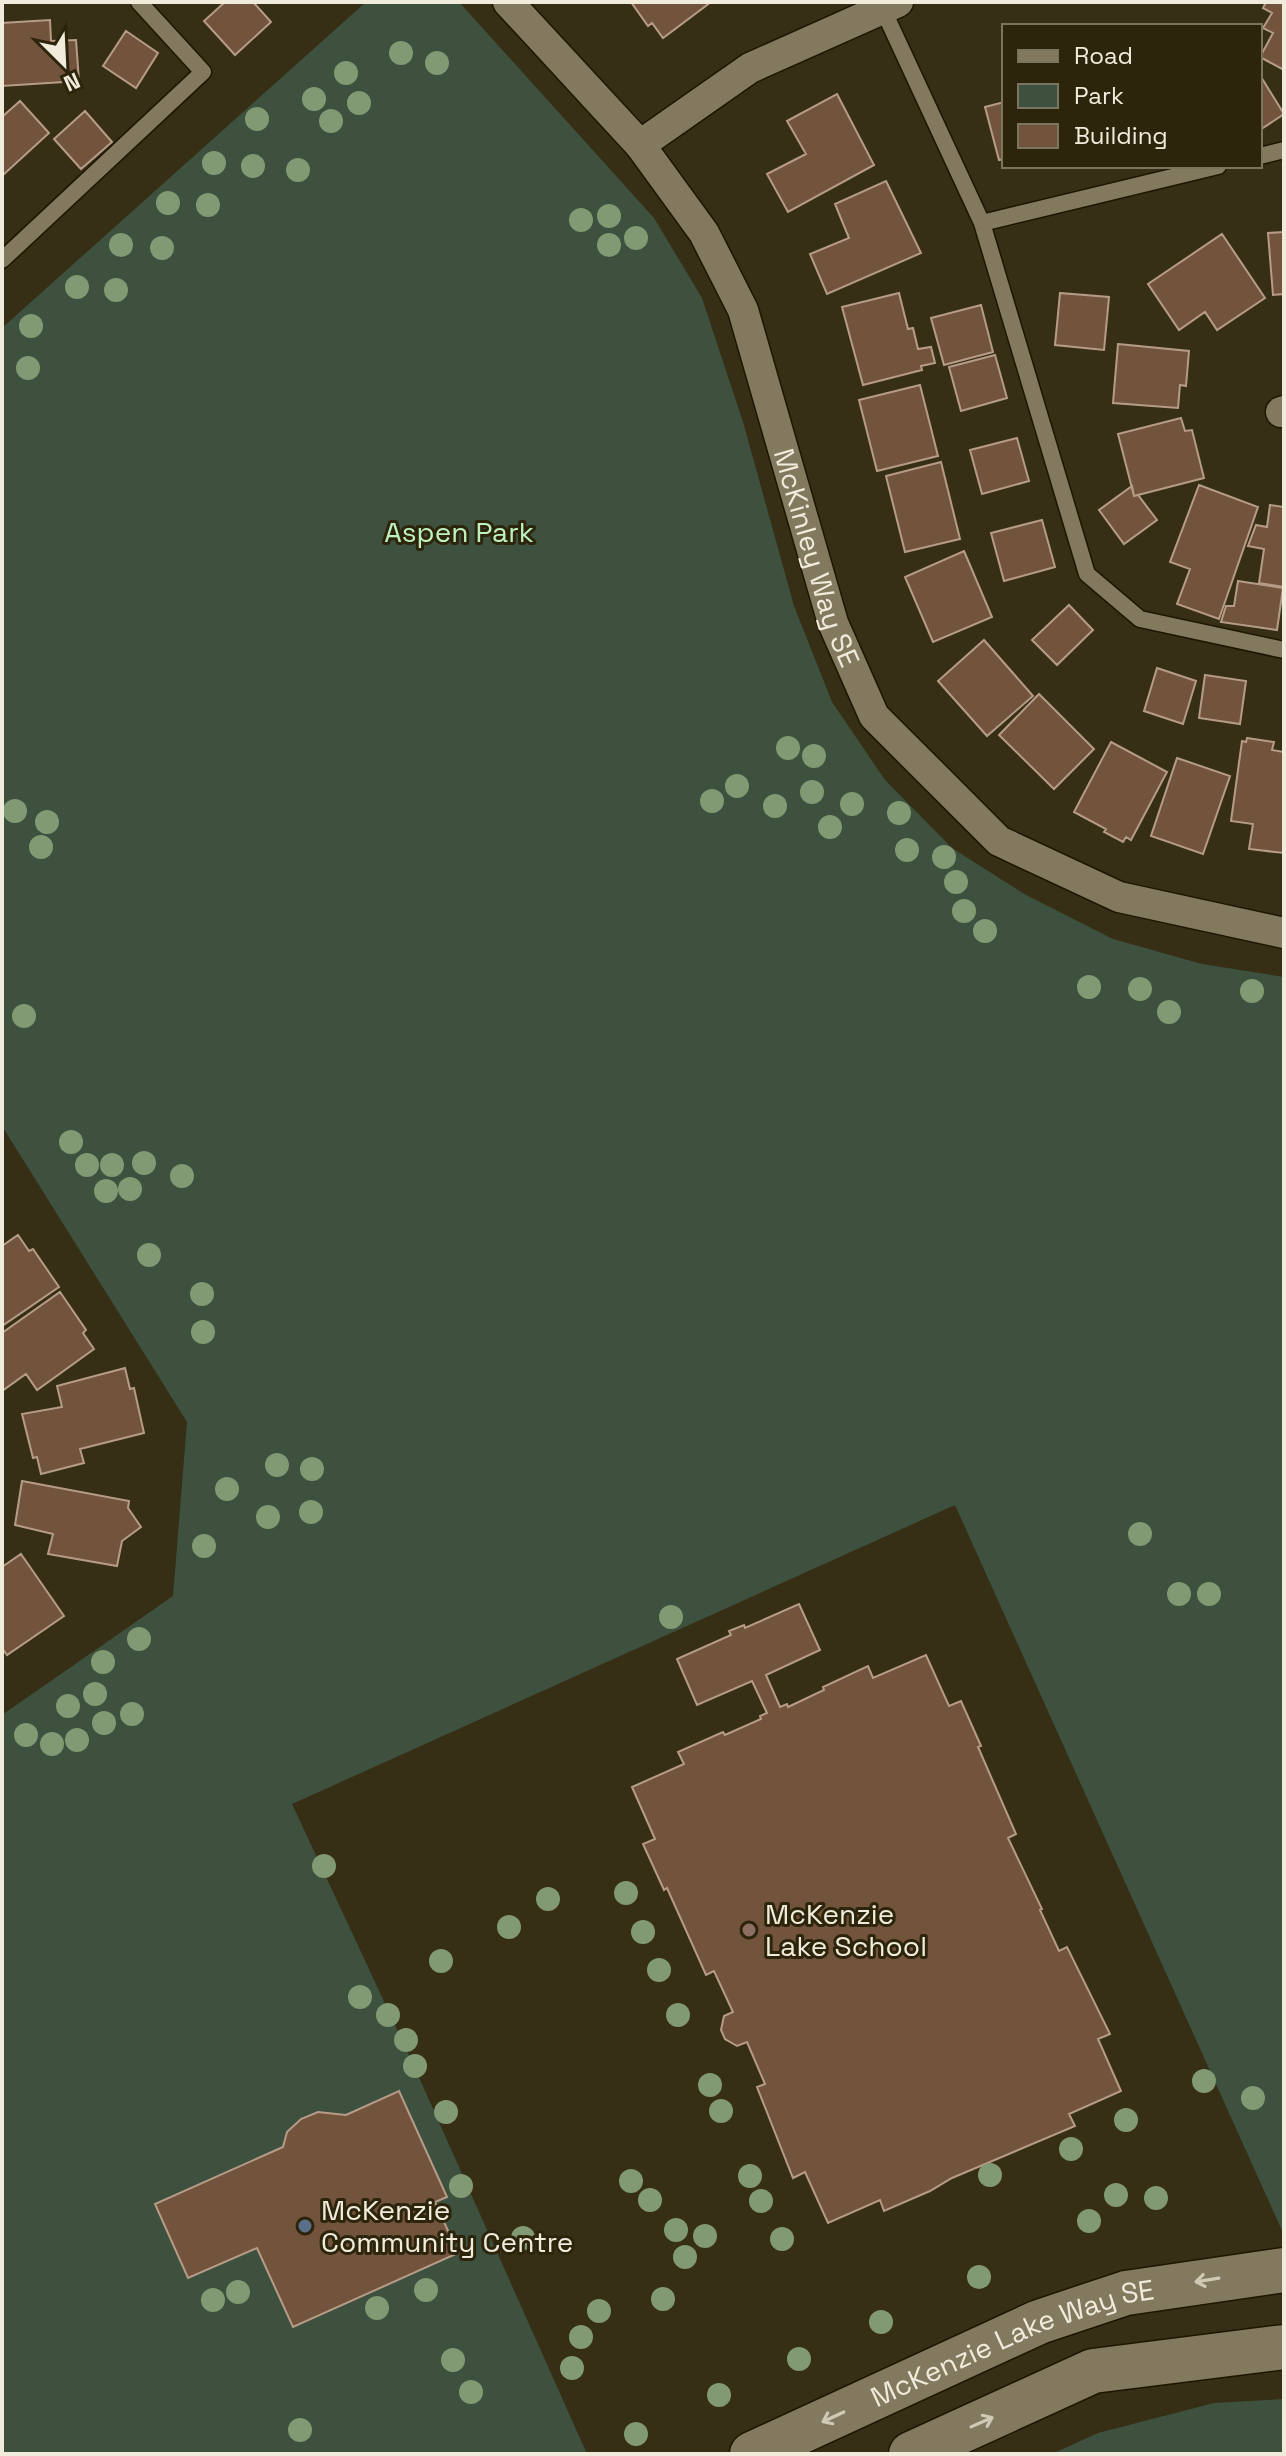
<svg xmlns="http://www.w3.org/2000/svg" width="1286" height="2456" font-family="'Space Grotesk',sans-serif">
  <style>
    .green { fill: #3d513e }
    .building { fill: #72533c; stroke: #b69c88; stroke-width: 2 }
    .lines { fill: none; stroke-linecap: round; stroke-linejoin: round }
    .lane-casing { stroke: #1e1600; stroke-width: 19 }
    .street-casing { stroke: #1e1600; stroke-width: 33 }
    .secondary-casing { stroke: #1e1600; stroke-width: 47 }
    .lane { stroke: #83795e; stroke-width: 16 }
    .street { stroke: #83795e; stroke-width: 30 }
    .secondary { stroke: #83795e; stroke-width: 44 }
    .tree { fill: #819a73 }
    .oneway { stroke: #d0c9b6 }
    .education-dot { fill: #8d6e63; stroke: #2d250b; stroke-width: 3 }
    .service-dot { fill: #5c6f8a; stroke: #2d250b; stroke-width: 3 }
    .labels { text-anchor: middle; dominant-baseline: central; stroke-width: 6; stroke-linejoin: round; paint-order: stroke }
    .park-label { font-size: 28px; fill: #bef1c0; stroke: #2d250b }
    .street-label { font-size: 28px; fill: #f1ebdc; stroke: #2d250b }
    .poi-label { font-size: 28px; fill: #f1ebdc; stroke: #2d250b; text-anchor: start }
  </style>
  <rect width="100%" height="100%" fill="#372f15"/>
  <!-- green -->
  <path class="green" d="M366,2H459L654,218L702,298L743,422L794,606L832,702L885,780L952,848L1026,895L1113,939L1202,964L1284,977V2235L955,1505L292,1804L409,2055L587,2454H2V1715L173,1596L187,1422L2,1126V328Z
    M1284,2399V2454H1052L1098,2433L1214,2403Z"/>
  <!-- building -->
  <path class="building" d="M225,2H253L271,22L235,55L204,21Z
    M631,2H711L663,38L652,23L648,26Z
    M1266,2H1284V70L1260,57L1273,33L1263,28L1272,13L1263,8Z
    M50,20L51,41L76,40L79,81L2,86V23Z
    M126,31L158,53L136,88L103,66Z
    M1263,80L1284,114L1260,130V82Z
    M837,94L874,165L788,212L767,174L806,154L787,121Z
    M20,101L49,133L2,176V117Z
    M1004,102V159L999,160L985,107Z
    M85,111L112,142L81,169L54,139Z
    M886,181L921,253L827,294L810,254L849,238L835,204Z
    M1284,232V294L1273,295L1268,233Z
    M1222,234L1265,298L1217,330L1205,312L1179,330L1148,284Z
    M899,293L908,329L913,328L918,349L931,347L935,363L921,366L922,370L863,385L842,307Z
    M1060,293L1109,297L1104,350L1055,345Z
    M981,305L993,352L944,365L931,318Z
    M1118,344L1189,351L1186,386L1180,385L1178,408L1113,403Z
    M995,355L1007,398L961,411L949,367Z
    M920,385L938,456L877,471L859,400Z
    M1181,418L1185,431L1192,430L1204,478L1134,496L1118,434Z
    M1017,438L1029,481L982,494L970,450Z
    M941,462L960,539L905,552L886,476Z
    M1199,485L1258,507L1219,619L1177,604L1190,569L1170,562Z
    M1132,486L1134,496L1138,495L1157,520L1124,544L1099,510Z
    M1270,505L1284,507V587L1259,583L1264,549L1248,546L1256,525L1267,527Z
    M1042,520L1055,567L1004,581L991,533Z
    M964,551L992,617L933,642L905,577Z
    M1238,581L1283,588L1277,630L1221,622L1226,606H1234Z
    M1069,605L1093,630L1057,665L1032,640Z
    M984,640L1033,696L987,736L938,681Z
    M1157,668L1196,681L1183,724L1144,711Z
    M1205,675L1246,681L1240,724L1199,718Z
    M1039,694L1094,749L1054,789L999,735Z
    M1247,738L1274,742L1272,750L1284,752V853L1249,849L1253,824L1231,821L1242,741L1246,742Z
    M1111,742L1167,772L1131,840L1126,837L1123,842L1104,832L1106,829L1074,812Z
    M1177,758L1230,776L1203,854L1151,836Z
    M18,1235L29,1251L33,1249L59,1287L2,1326V1246Z
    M60,1292L86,1330L83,1333L94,1349L37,1390L26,1374L2,1391V1333Z
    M125,1368L130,1389L134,1388L144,1433L80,1449L84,1463L41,1474L37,1457L33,1458L22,1414L62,1407L57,1386Z
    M22,1481L129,1501L128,1508L141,1527L122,1541L117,1566L48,1554L53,1534L15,1525Z
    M21,1554L64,1616L7,1655L2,1648V1567Z
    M799,1604L820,1650L766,1675L780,1707L787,1704L788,1707L824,1690L823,1687L868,1666L873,1678L926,1655L949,1706L961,1701L981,1746L978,1747L1016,1834L1008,1838L1042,1909L1040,1910L1059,1951L1067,1947L1110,2034L1098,2039L1121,2091L1069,2114L1075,2126L952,2178L930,2191L884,2211L880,2200L828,2223L805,2172L793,2178L757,2087L765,2084L747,2042L737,2046L725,2039L721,2030L724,2016L733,2012L714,1971L706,1975L667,1888L664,1890L643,1844L655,1839L632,1787L684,1764L678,1752L723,1732L725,1735L761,1719L760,1716L767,1713L752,1681L697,1705L677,1659L731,1635L729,1631L744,1625L745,1628Z
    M399,2091L447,2197L435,2202L458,2253L293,2327L257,2248L188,2278L155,2204L283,2147L287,2132L301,2119L318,2112L346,2115Z"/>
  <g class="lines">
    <defs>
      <path id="lane" d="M880,3L982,223L1087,574L1140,619L1284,650
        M1260,156L1284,150
        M982,223L1218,166
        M2,260L203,72L139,2"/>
      <g id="street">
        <path id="s1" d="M508,2L640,145L704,233L743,310L833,623L874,716L999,841L1119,897L1284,933"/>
        <path d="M640,145L750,68L898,2"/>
        <path d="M1281,412L1284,411"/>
      </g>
      <g id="secondary">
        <path id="s2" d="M752,2454L1039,2322L1126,2293L1284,2270"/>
        <path d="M911,2454L1093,2371L1284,2347"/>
      </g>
    </defs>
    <!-- lane casing -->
    <use href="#lane" class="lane-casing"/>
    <!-- street casing -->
    <use href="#street" class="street-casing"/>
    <!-- secondary casing -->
    <use href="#secondary" class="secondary-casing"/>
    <!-- lane -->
    <use href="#lane" class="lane"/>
    <!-- street -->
    <use href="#street" class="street"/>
    <!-- secondary -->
    <use href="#secondary" class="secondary"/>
  </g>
  <!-- trees -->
  <g class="tree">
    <circle cx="401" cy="53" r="12"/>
    <circle cx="437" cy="63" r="12"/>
    <circle cx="346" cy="73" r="12"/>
    <circle cx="314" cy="99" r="12"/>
    <circle cx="359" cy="103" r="12"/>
    <circle cx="257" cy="119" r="12"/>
    <circle cx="331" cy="121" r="12"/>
    <circle cx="214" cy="163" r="12"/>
    <circle cx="253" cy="166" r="12"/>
    <circle cx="298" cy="170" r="12"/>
    <circle cx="168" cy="203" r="12"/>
    <circle cx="208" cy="205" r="12"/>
    <circle cx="609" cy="216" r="12"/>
    <circle cx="581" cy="220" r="12"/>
    <circle cx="636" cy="238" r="12"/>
    <circle cx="121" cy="245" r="12"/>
    <circle cx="609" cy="245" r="12"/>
    <circle cx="162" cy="248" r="12"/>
    <circle cx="77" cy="287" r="12"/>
    <circle cx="116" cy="290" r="12"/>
    <circle cx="31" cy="326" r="12"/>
    <circle cx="28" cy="368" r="12"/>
    <circle cx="788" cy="748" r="12"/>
    <circle cx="814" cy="756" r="12"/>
    <circle cx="737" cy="786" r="12"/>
    <circle cx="812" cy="792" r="12"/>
    <circle cx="712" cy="801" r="12"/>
    <circle cx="852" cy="804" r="12"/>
    <circle cx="775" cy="806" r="12"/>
    <circle cx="15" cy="811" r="12"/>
    <circle cx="899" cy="813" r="12"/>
    <circle cx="47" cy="822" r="12"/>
    <circle cx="830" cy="827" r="12"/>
    <circle cx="41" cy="847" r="12"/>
    <circle cx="907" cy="850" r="12"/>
    <circle cx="944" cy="857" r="12"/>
    <circle cx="956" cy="882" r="12"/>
    <circle cx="964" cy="911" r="12"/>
    <circle cx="985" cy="931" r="12"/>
    <circle cx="1089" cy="987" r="12"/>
    <circle cx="1140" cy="989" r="12"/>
    <circle cx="1252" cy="991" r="12"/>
    <circle cx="1169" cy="1012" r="12"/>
    <circle cx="24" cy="1016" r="12"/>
    <circle cx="71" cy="1142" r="12"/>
    <circle cx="144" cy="1163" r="12"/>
    <circle cx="87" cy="1165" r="12"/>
    <circle cx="112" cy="1165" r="12"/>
    <circle cx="182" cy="1176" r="12"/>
    <circle cx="130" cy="1189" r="12"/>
    <circle cx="106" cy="1191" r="12"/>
    <circle cx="149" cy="1255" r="12"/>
    <circle cx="202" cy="1294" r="12"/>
    <circle cx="203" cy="1332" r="12"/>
    <circle cx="277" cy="1465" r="12"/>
    <circle cx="312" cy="1469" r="12"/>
    <circle cx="227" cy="1489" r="12"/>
    <circle cx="311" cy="1512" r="12"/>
    <circle cx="268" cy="1517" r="12"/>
    <circle cx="1140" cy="1534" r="12"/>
    <circle cx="204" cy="1546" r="12"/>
    <circle cx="1179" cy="1594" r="12"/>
    <circle cx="1209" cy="1594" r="12"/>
    <circle cx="671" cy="1617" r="12"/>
    <circle cx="139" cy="1639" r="12"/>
    <circle cx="103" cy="1662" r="12"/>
    <circle cx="95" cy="1694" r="12"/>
    <circle cx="68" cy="1706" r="12"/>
    <circle cx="132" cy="1714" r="12"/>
    <circle cx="104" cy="1723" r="12"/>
    <circle cx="26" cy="1735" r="12"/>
    <circle cx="77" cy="1740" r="12"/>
    <circle cx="52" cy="1744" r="12"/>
    <circle cx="324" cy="1866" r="12"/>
    <circle cx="626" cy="1893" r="12"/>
    <circle cx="548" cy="1899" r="12"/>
    <circle cx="509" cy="1927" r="12"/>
    <circle cx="643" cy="1932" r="12"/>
    <circle cx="441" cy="1961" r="12"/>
    <circle cx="659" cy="1970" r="12"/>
    <circle cx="360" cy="1997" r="12"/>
    <circle cx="388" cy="2015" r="12"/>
    <circle cx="678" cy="2015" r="12"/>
    <circle cx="406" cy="2040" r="12"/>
    <circle cx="415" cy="2066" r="12"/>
    <circle cx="1204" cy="2081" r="12"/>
    <circle cx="710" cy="2085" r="12"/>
    <circle cx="1253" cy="2098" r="12"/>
    <circle cx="721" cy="2111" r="12"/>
    <circle cx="446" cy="2112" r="12"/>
    <circle cx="1126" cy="2120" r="12"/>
    <circle cx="1071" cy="2149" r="12"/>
    <circle cx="990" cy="2175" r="12"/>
    <circle cx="750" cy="2176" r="12"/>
    <circle cx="631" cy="2181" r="12"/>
    <circle cx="461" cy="2186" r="12"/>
    <circle cx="1116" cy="2195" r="12"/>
    <circle cx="1156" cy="2198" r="12"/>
    <circle cx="650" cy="2200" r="12"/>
    <circle cx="761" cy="2201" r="12"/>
    <circle cx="1089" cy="2221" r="12"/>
    <circle cx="676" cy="2230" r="12"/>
    <circle cx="705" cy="2236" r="12"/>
    <circle cx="523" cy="2238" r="12"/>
    <circle cx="782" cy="2239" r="12"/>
    <circle cx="685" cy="2257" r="12"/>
    <circle cx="979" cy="2277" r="12"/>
    <circle cx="426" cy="2290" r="12"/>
    <circle cx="238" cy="2292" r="12"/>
    <circle cx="663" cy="2299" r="12"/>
    <circle cx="213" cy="2300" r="12"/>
    <circle cx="377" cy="2308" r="12"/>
    <circle cx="599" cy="2311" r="12"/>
    <circle cx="881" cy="2322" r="12"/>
    <circle cx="581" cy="2337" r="12"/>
    <circle cx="799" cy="2359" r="12"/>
    <circle cx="453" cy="2360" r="12"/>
    <circle cx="572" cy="2368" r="12"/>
    <circle cx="471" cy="2392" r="12"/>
    <circle cx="719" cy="2395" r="12"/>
    <circle cx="300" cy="2430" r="12"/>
    <circle cx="636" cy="2434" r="12"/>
  </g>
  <!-- one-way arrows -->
  <defs><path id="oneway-shaft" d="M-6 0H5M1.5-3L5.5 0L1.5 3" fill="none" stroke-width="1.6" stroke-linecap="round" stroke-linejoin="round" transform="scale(2)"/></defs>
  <g class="oneway">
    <use href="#oneway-shaft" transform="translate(1207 2280) rotate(171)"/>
    <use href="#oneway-shaft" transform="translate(833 2417) rotate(155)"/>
    <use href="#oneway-shaft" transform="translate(982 2422) rotate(-24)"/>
  </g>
  <!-- markers -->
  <circle class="education-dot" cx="749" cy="1930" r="8"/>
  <circle class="service-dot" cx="305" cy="2226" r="8"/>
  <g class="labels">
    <!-- park labels -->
    <g class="park-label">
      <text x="459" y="532">Aspen Park</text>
    </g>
    <!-- street labels -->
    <g class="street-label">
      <text stroke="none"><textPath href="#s1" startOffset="648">McKinley Way SE</textPath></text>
      <text stroke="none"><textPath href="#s2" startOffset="284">McKenzie Lake Way SE</textPath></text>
    </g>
    <!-- poi labels -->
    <g class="poi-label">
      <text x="765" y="1914">McKenzie<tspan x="765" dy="32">Lake School</tspan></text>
      <text x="321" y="2210">McKenzie<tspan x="321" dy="32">Community Centre</tspan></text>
    </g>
  </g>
  <!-- border -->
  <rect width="1286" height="2456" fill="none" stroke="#f1ebdc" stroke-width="8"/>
  <!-- legend -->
  <rect x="1002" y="24" width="260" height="144" fill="#2d250b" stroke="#7b745f" stroke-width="2"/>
  <rect x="1018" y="50" width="40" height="12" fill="#83795e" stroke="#7b745f" stroke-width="2"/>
  <text x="1074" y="64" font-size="24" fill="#f1ebdc">Road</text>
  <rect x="1018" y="84" width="40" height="24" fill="#3d513e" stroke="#7b745f" stroke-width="2"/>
  <text x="1074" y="104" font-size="24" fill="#f1ebdc">Park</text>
  <rect x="1018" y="124" width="40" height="24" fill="#72533c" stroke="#7b745f" stroke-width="2"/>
  <text x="1074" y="144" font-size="24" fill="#f1ebdc">Building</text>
  <!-- north arrow -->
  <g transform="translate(64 64) rotate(156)" stroke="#2d250b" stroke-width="6" paint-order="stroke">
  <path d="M0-6L14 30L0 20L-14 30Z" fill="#f1ebdc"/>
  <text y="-12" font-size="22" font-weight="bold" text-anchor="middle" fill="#f1ebdc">N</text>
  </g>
</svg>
